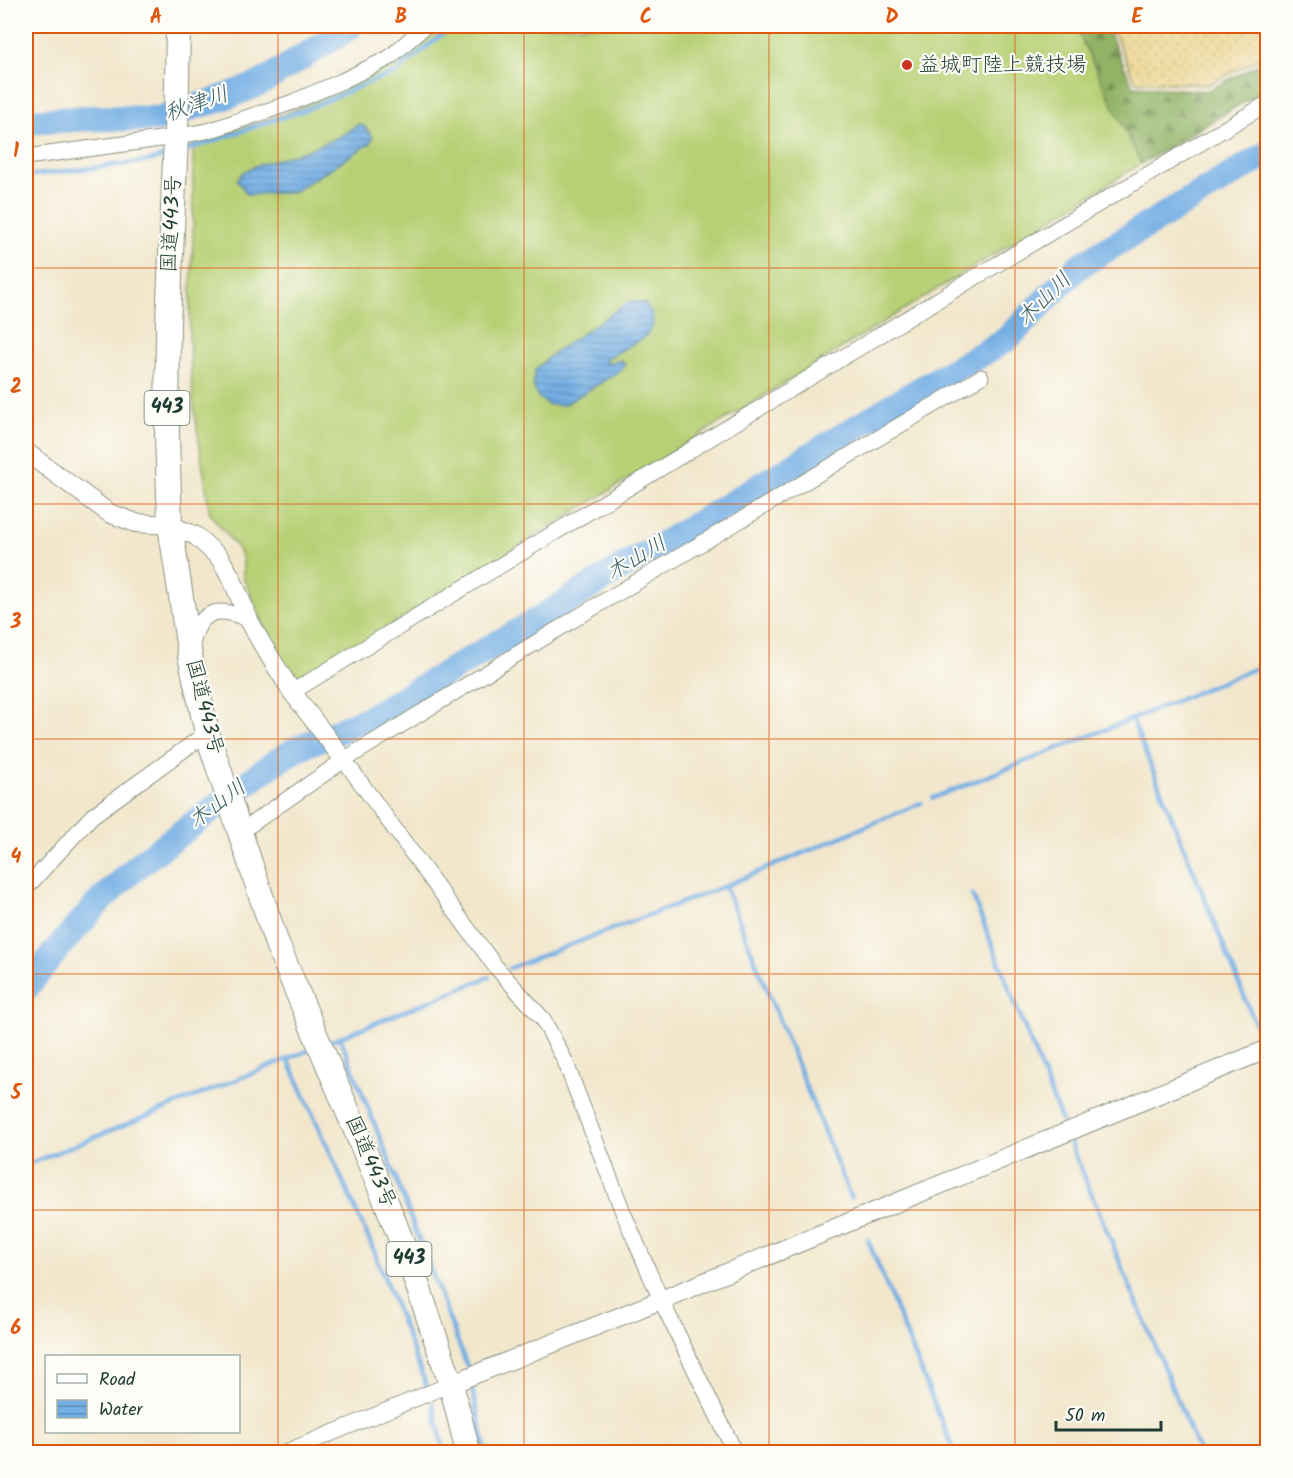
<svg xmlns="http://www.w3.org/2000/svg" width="1293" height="1478" font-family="Kalam,'Klee One',sans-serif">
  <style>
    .forest { fill: url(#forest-firs); stroke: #58784d; stroke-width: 1.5 }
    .sand { fill: url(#sand-dots); stroke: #868c69; stroke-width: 1.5 }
    .pitch { fill: #b8d075; stroke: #6c8654; stroke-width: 1.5 }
    .water { fill: url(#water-rules); stroke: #49768c; stroke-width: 1.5 }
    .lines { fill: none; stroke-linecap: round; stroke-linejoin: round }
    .stream { stroke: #73aee4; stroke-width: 4.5 }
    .river { stroke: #73aee4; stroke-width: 26 }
    .minor-casing { stroke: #889280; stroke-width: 17 }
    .tertiary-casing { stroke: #889280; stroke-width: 20 }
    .trunk-casing { stroke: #889280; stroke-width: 26 }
    .minor { stroke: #fff; stroke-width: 15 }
    .tertiary { stroke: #fff; stroke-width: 18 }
    .trunk { stroke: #fff; stroke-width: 24 }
    .grid { fill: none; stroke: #de580e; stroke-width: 1.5; stroke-opacity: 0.55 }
    .poi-dot { fill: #c8321e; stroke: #fdfcf7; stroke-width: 2 }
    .labels { text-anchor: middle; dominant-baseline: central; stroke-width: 4.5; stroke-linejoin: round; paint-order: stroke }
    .shield { fill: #fdfcf7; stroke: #62766e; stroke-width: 1.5 }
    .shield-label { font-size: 20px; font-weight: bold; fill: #1f3d34 }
    .poi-label { font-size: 21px; fill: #1f3d34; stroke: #fdfcf7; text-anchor: start }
    .street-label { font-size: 21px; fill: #1f3d34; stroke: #fdfcf7 }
    .water-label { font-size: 22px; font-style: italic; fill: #385f69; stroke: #fdfcf7 }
    .neatline { fill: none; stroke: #de580e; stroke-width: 2 }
    .grid-label { font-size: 20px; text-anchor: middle; font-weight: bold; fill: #de580e }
  </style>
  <defs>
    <pattern id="forest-firs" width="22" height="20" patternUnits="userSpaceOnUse" patternTransform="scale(1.5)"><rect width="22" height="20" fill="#92b266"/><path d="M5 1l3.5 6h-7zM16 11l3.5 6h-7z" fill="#779255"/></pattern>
    <pattern id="sand-dots" width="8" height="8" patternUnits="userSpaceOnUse" patternTransform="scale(1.5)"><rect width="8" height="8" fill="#eeda9e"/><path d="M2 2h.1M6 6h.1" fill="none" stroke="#ccbc89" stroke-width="1.8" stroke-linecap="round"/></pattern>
    <pattern id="water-rules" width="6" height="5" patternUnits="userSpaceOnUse" patternTransform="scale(1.5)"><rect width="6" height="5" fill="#73aee4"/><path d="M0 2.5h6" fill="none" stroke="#5e8fba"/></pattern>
  </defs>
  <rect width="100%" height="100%" fill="#fdfcf7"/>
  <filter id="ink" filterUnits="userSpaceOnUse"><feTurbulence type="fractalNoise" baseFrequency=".0167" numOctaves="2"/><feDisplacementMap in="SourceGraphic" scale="12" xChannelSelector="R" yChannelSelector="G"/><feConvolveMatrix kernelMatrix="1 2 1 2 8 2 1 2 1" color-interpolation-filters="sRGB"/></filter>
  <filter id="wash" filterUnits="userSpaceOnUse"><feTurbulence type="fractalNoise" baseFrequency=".008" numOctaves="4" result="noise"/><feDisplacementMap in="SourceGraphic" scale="24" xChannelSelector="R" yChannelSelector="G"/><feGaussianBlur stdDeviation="1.35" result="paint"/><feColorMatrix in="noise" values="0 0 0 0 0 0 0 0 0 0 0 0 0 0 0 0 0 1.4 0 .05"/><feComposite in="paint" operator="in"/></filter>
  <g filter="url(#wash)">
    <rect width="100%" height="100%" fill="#f2e7cc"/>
    <!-- forest -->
    <path class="forest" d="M1075,26H1106L1133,86L1207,91L1267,60V88L1141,164Z"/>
    <!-- sand -->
    <path class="sand" d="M1111,26H1267V55L1207,85L1135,81Z"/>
    <!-- pitch -->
    <path class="pitch" d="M432,26H1075L1141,164L296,683L278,656L263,623L243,577V559L236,546L210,514L193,402L189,338L193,240V143L286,113L378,72Z"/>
    <!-- water -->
    <path class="water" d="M359,124L364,126L373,137L371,143L293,192L248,195L237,180L243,172L255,166L305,151L339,137Z
      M630,301L644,303L652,313L653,326L645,337L604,360L607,363L621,360L625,364L622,370L564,405H548L538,397L533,386L535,370L552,354Z"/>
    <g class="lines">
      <!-- stream -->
      <path class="stream" d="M183,151L307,109L372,81L394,74L452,26
        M26,176L149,161L166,156
        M1132,719L1263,1043
        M933,798L1132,719L1268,663
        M725,886L851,1198
        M972,894L1062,1122
        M510,968L725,886L921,803
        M340,1037L392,1168L467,1366
        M326,1043L489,977
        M288,1059L372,1246L427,1387
        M1069,1140L1199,1452
        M26,1165L312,1049
        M868,1240L954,1452
        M472,1389L486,1452
        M433,1403L444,1452"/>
      <!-- river -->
      <path class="river" d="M26,122L91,118L158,119L203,104L212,102L259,84L335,37L350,26
        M26,988L59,947L100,901L141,863L270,766L298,748L367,719L534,622L624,566L697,524L903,399L1006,340L1079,266L1268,153"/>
    </g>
  </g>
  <g filter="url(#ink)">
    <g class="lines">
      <defs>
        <path id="minor" d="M26,157L176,137L211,130L293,102L342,81L389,58L425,26
          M192,645C199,610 218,605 249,620
          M292,692L964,284L1268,103
          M344,760L495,966L543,1019L565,1061L623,1212L661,1300L735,1452
          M240,832L344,760L586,612L981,377
          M26,888L92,816L207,733
          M286,1452L451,1384"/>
        <path id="tertiary" d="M26,452L109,513L136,523L170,525L196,536L220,558L232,579L249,620L262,644L292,692L344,760
          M451,1384L661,1300L1268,1049"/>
        <path id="trunk" d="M178,26L176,137L168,324L167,435L170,525L190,656L207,733L277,944L387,1204L410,1263L451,1384L468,1452"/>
      </defs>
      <!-- minor casing -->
      <use href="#minor" class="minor-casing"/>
      <!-- tertiary casing -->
      <use href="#tertiary" class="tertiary-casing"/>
      <!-- trunk casing -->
      <use href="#trunk" class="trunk-casing"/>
      <!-- minor -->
      <use href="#minor" class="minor"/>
      <!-- tertiary -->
      <use href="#tertiary" class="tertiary"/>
      <!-- trunk -->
      <use href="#trunk" class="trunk"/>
    </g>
  </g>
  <!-- grid -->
  <path class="grid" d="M278,26V1452M524,26V1452M769,26V1452M1015,26V1452M26,268H1268M26,504H1268M26,739H1268M26,974H1268M26,1210H1268"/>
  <!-- markers -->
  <circle class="poi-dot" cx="907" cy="65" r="6"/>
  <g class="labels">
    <!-- shield labels -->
    <g class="shield">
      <rect x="144.5" y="391" width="45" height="34" rx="4.5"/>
      <rect x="386.5" y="1242" width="45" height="34" rx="4.5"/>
    </g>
    <g class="shield-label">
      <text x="167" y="408">443</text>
      <text x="409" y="1259">443</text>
    </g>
    <!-- poi labels -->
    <g class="poi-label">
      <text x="919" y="65">益城町陸上競技場</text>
    </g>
    <!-- street labels -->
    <g class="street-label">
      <text transform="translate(172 224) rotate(-87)">国道443号</text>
      <text transform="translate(204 707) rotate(76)">国道443号</text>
      <text transform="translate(370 1162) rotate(67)">国道443号</text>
    </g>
    <!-- water labels -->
    <g class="water-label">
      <text transform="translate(197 105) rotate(-19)">秋津川</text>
      <text transform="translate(1045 300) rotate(-45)">木山川</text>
      <text transform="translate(637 559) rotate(-31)">木山川</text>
      <text transform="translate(218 805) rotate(-37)">木山川</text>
    </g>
  </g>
  <!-- margin -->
  <rect width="1293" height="1478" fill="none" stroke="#fdfcf7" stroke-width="66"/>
  <!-- legend -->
  <rect x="45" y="1355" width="195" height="78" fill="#fdfcf7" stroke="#a4b0a9" stroke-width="1.5"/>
  <rect x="57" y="1374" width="30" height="9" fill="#ffffff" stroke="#a4b0a9" stroke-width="1.5"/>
  <text x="99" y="1385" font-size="18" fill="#1f3d34">Road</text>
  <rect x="57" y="1400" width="30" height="18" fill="url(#water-rules)" stroke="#a4b0a9" stroke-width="1.5"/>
  <text x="99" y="1415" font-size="18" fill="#1f3d34">Water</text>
  <!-- scale -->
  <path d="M1056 1421v9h105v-9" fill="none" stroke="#1f3d34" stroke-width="3"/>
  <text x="1065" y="1421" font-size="18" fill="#1f3d34" stroke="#fdfcf7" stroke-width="4.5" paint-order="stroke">50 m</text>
  <rect x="33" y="33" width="1227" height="1412" class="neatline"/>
  <g class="grid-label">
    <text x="156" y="23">A</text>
    <text x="401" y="23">B</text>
    <text x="646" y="23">C</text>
    <text x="892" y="23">D</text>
    <text x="1137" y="23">E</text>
    <text x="16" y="157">1</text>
    <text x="16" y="393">2</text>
    <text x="16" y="628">3</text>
    <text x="16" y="863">4</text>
    <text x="16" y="1099">5</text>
    <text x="16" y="1334">6</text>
  </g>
</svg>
